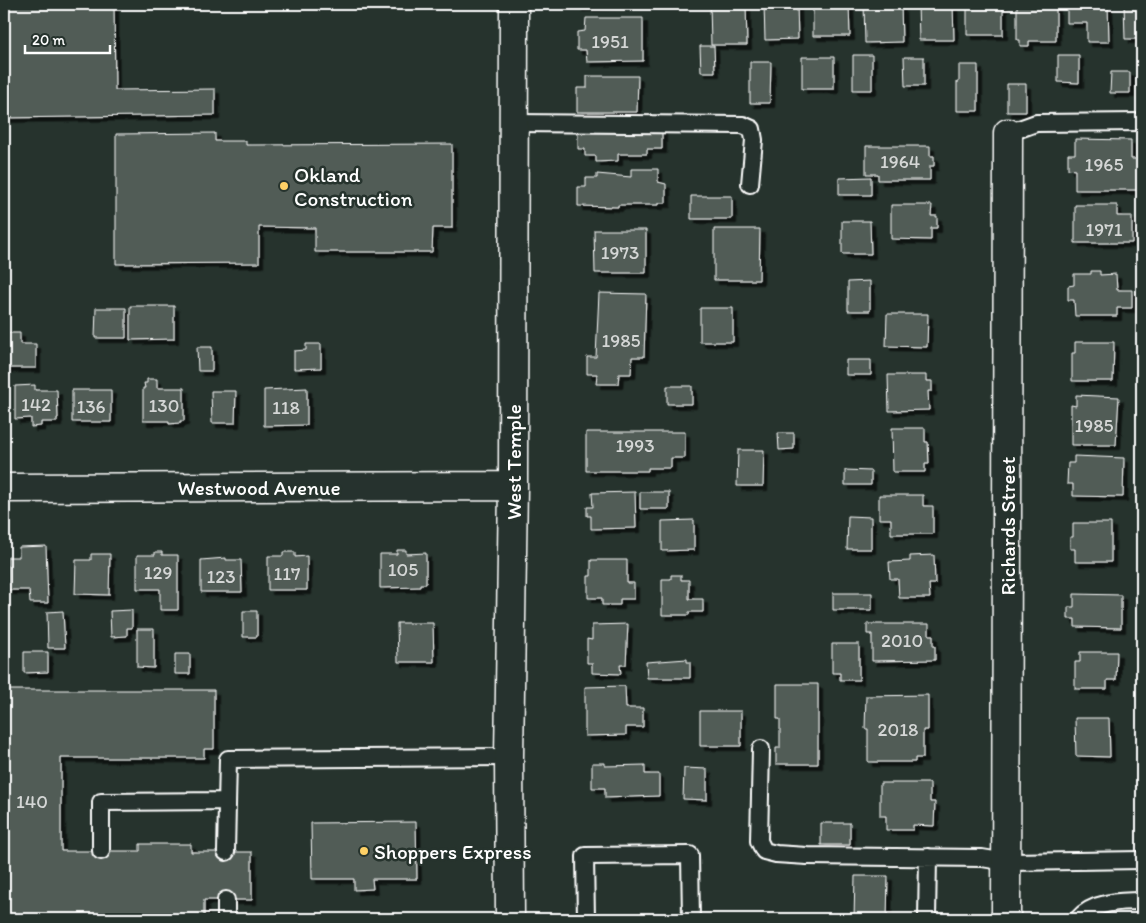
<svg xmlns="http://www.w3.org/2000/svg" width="1146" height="923" font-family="Itim,sans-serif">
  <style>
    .building { fill: #515c57; stroke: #fff; filter: url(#shadow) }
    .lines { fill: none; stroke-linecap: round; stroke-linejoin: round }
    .lane-casing { stroke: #fff; stroke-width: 20 }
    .street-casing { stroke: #fff; stroke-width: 31 }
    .lane { stroke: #26332d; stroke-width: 16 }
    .street { stroke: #26332d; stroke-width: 28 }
    .poi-dot { fill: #ffd166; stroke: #26332d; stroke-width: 2 }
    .labels { text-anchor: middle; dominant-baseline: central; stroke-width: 5; stroke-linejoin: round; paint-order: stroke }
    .number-label { font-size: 19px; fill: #d4d6d5 }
    .poi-label { font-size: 21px; fill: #fff; stroke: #26332d; text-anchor: start }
    .street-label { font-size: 21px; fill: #fff; stroke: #26332d }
  </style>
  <defs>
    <filter id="shadow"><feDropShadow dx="4.5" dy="4.5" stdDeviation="0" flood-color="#0009"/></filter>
  </defs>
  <rect width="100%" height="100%" fill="#26332d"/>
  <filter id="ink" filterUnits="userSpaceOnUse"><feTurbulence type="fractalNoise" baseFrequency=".02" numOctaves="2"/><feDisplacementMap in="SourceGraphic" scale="10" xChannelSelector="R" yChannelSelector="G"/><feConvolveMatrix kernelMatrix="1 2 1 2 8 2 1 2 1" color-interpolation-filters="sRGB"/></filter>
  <g filter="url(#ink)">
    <!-- building -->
    <path class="building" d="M4,4H114L115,90L215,89V115L4,118Z
      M578,4H647L578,7Z
      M710,4H746L747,45H711Z
      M764,4H797L798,39L765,40Z
      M813,4H849L850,36H813Z
      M864,4H901L902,42L865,43Z
      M918,4H953L954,40H919Z
      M967,4H1003V35H967Z
      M1017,4H1056V41H1029V46H1020V40H1017Z
      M1067,4H1108L1109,42H1087V23H1067Z
      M1124,4H1142V39H1125Z
      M586,18H643V61L587,62L586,50H577V32L585,31Z
      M700,46H714L715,72H701Z
      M853,55H872V90H853Z
      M1058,55H1079V83L1058,82Z
      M802,57H834V89H802Z
      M904,57H924V86H905Z
      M750,62H771L770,103H750Z
      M959,65H978V111H957V82H959Z
      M1111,72H1130V93H1110Z
      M587,76H638L637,112H577V88H587Z
      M1007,84H1026V112H1007Z
      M618,129V133L662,130V149H647V154H618V161L596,162V156H585V149H578V130Z
      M215,133V141H246V145L452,144V228H433L432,252H315V228L259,227V263L116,264V134Z
      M1075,139L1131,140V159H1139V190H1075V170L1068,169V154H1075Z
      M866,146H930V156H934V166H930V180H878V174H866Z
      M631,169H658V182L666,184V203H659V205H618V207L578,206V187H586V178H597V174L631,177Z
      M871,177V195H839V178Z
      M691,196H732V219H691Z
      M891,205H932L931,216H937V228H931V240L891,239Z
      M1075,205H1117V216H1132V243H1075Z
      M842,221H870L871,254H842Z
      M714,229H760L759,280H714Z
      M594,230H646V273H595Z
      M1142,260V289H1140L1139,261Z
      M1091,271H1100V275L1116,274L1117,290H1132V308H1117V316H1075L1074,300H1068V286L1074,285V274H1091Z
      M870,281V311H848V282Z
      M599,293L646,294L644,357H632L631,374H619L618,384H596L597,374H587V357H596Z
      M130,306H174V339L130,340Z
      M96,308H126V338H95Z
      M700,308H733V342H700Z
      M887,314H928L927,347L886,346Z
      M4,333H20V344H36V368H5Z
      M1075,342H1114L1113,381H1072V353H1075Z
      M306,344H321V368L294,369V351L306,350Z
      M197,347H212V371H198Z
      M846,360H871V375H846Z
      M888,375H926V381H932V391H928L929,410L889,411Z
      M147,379H157V388H184V421H180V423L169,424V421H143V388H145L144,383H147Z
      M35,385V390H57L58,418H57V422H41V426L31,427V418L15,419V386Z
      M667,386H692V404H667Z
      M307,388V425L264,426V390Z
      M72,390H111V422H72Z
      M211,391H236L235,423H212Z
      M1076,395L1119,397L1116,445H1071V405L1076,406Z
      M892,428H925V442H928L929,464H925V472H893Z
      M586,432H685V458H671V468H648V471H586Z
      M778,433H794V449L779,450Z
      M738,450H764L763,486H737Z
      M1074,456L1124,458L1123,497L1073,496V484H1067L1068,463H1074Z
      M845,470L871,471V485H845Z
      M635,492L636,528L591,529V516H587V507H593L592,493Z
      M640,492H669V509H640Z
      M879,495H923V506H933V534H891V519H879Z
      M848,516L871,517V549H847Z
      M694,520V550L662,551V521Z
      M1073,523H1111V562H1075V549H1070V537H1073Z
      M46,546L48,603H30L29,590H8V557H19V547Z
      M397,550H406V554L426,553V584H420V587L380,588V554H397Z
      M155,552H162V555H178V610H160V589H137V555H155Z
      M283,552H295V557L307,556V590H268V556H283Z
      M91,554H110L109,595L75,594L76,560H91Z
      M934,555L935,584H929L930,598H899L898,579H890L889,562L910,561V556Z
      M226,558V560H241L242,592H201V560Z
      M591,560H627V583H634V599H620V605H602V598H588V576H591Z
      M671,575H681V580H689V599H703V612H689V615H662V579H671Z
      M833,593H872V610H833Z
      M1074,594L1121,595V628L1075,627V619H1068V607H1074Z
      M132,610V628H127V636L111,637L110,611Z
      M63,611L65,648H48L47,612Z
      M243,611H257V637H243Z
      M397,623H433L434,662H398Z
      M628,624L626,665H620L621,674L592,673V663H587V639L592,640V625Z
      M867,624H929V635H933V646H935V660L872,661V634H867Z
      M137,629H154V668L137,667Z
      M832,644H859V680H840V673H832Z
      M24,652H48V672L24,673Z
      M1080,652H1117L1116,680H1107V689H1075V662H1080Z
      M175,654H190V674H175Z
      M687,659V662H690V678H647L646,662Z
      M777,684H818V764H776V748H780V719H777Z
      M625,686L626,708H643V727H626V735L585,736V687Z
      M4,690H214V749H204V758H61V851H140V844H191V852H252V900H204V919H4Z
      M928,695V730H923V758H915V762H868V729H865L866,696Z
      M700,711H741V746H700Z
      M1075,718H1109L1110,757L1076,756Z
      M592,763H605V766L645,765V774H659V796L605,798V788H592Z
      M684,768L707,769V800L683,799Z
      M880,783H930V802H935L934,826L913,825V830H886V816H880Z
      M416,822L417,879H372L373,889L354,890V879H312L311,823Z
      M821,823H850V845H821Z
      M855,876H888L887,919H854Z"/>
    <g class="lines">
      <defs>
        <path id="lane" d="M515,123L743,125L752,129L754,140L750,184
          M1008,133L1036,123L1142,122
          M761,749L759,841L764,851L776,854L807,856L982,858L1006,862L1142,860
          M101,851V802L227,801
          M226,852L228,759L509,757
          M226,919V900
          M586,919L585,856L690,855L691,919
          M927,919L928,857
          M1078,919C1093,902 1120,901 1142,901"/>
        <path id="street" d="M4,488L513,486
          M510,919L509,757L513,486L514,4
          M1006,919L1008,133"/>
      </defs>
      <!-- lane casing -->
      <use href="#lane" class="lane-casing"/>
      <!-- street casing -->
      <use href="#street" class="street-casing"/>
      <!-- lane -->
      <use href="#lane" class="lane"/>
      <!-- street -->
      <use href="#street" class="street"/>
    </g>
  </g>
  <!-- markers -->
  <g class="poi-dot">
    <circle cx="284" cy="186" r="5"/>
    <circle cx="364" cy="851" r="5"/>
  </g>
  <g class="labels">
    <!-- number labels -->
    <g class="number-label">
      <text x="610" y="41">1951</text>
      <text x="900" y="161">1964</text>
      <text x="1104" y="164">1965</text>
      <text x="1104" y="229">1971</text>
      <text x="620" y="252">1973</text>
      <text x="621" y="340">1985</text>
      <text x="36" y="404">142</text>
      <text x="164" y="405">130</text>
      <text x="91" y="406">136</text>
      <text x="286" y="407">118</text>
      <text x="1094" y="425">1985</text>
      <text x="635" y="445">1993</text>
      <text x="403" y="569">105</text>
      <text x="158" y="572">129</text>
      <text x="287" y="573">117</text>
      <text x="221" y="576">123</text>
      <text x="902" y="640">2010</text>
      <text x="898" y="729">2018</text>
      <text x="32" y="801">140</text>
    </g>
    <!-- poi labels -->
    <g class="poi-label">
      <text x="294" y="174">Okland<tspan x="294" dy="24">Construction</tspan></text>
      <text x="374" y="851">Shoppers Express</text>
    </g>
    <!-- street labels -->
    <g class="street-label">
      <text transform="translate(513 462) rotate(-90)">West Temple</text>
      <text x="259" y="487">Westwood Avenue</text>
      <text transform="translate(1007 526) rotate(-90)">Richards Street</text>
    </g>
  </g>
  <!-- margin -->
  <rect width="1146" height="923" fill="none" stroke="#26332d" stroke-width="20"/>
  <rect x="10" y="10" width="1126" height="903" fill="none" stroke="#fff" stroke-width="2" filter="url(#ink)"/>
  <!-- scale -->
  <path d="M25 45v8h85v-8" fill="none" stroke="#ffffff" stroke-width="2.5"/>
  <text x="32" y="45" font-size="15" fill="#ffffff" stroke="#26332d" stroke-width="4" paint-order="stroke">20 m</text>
</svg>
